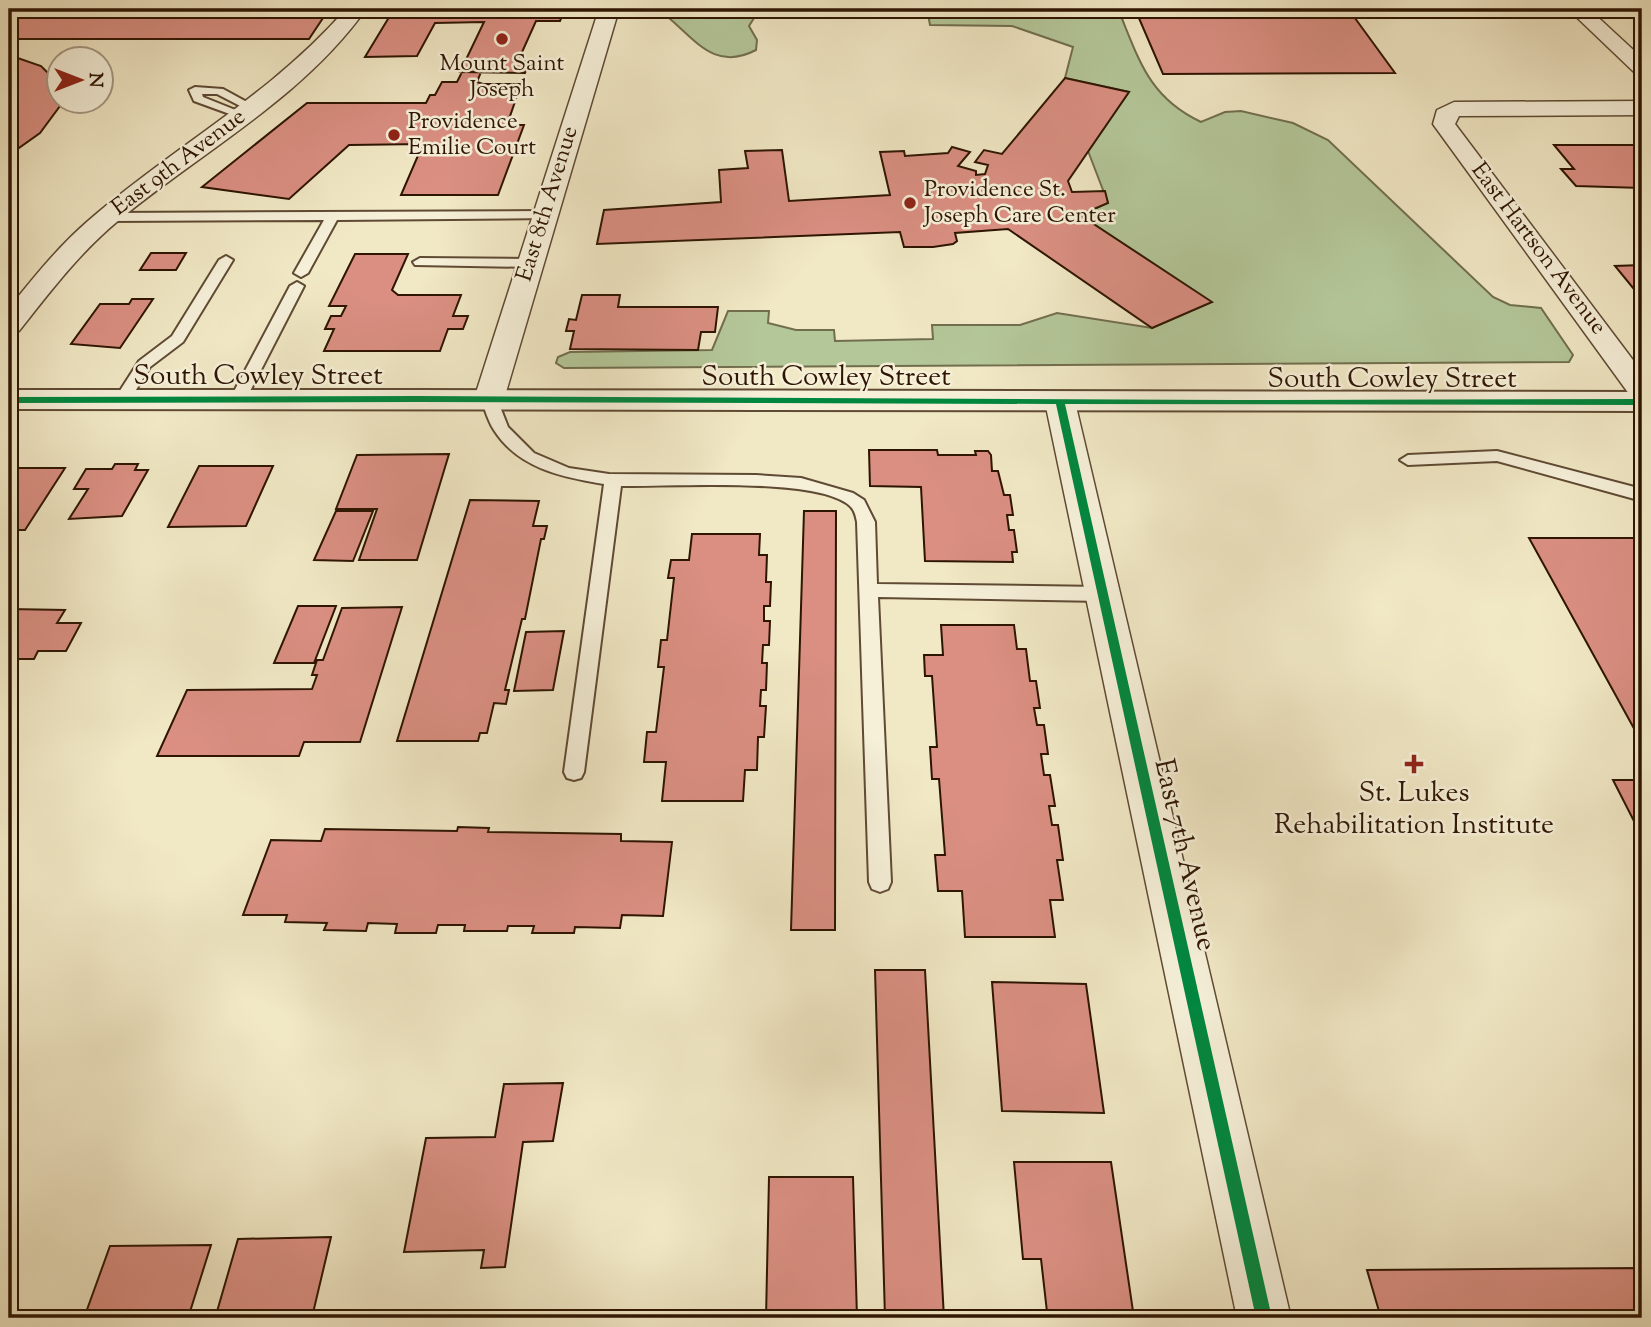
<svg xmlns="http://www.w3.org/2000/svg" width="1651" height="1327" font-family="'Sorts Mill Goudy',serif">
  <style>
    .green { fill: #b4c799; stroke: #716e4e; stroke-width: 2 }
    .building { fill: #da8f82; stroke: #2e1502; stroke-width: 2 }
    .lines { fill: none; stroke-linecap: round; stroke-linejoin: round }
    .service-casing { stroke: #5f4a33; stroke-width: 4 }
    .minor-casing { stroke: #5f4a33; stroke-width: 3 }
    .tertiary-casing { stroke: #5f4a33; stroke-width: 4 }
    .service { fill: #f6f0d9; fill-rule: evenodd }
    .minor { fill: #f6f0d9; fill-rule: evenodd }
    .tertiary { fill: #f6f0d9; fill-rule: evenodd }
    .cycleway-casing { stroke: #f6f0d9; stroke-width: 5 }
    .cycleway { fill: #00873e; fill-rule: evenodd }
    .poi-dot { fill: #8f2418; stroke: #f6f0d9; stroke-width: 2.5 }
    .labels { text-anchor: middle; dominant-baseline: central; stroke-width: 5; stroke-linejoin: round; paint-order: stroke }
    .far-poi-label { font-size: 23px; fill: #2e1502; stroke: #f6f0d9; text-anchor: start }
    .far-street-label { font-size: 23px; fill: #2e1502; stroke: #f6f0d9 }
    .street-label { font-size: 28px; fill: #2e1502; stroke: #f6f0d9 }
    .poi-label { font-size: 28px; fill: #2e1502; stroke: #f6f0d9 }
  </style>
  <rect width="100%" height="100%" fill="#f1e8c5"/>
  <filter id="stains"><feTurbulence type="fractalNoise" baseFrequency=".00286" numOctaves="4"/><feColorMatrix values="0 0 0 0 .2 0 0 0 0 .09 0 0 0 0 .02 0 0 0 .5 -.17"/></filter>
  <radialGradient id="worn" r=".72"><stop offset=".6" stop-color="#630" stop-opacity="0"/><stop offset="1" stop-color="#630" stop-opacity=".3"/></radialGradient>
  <!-- green -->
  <path class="green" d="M696,9H923L759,10L749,26L757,40L756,50C716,71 697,42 669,18L670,13L695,14Z
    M927,9H1118C1139,59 1148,97 1201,122L1225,112L1241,111L1293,123L1328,140L1493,297L1510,305L1541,308L1573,355L1569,362L564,368L556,363L558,357L570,352L712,350L728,311H769L768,323L796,330H834L835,341L933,339L932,325H1020L1057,313L1152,328L1211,302L1080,215L1108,203L1088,151L1129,92L1065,78L1073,47L1012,26L930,25Z"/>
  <!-- building -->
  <path class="building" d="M9,9H329L309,39H9Z
    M394,9H565L560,21H536L518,61H529L525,73L460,72L484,22L435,23L417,56L365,57Z
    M1135,9H1361L1364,14H1352L1395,73L1163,74Z
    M9,55L41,66L59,84L60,106L40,133L9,155Z
    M462,72H481L477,82L483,84H521L507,125H524L498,195H401L423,144L349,145L289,199L202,187L307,103H426L430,95H435L442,82H457Z
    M1065,78L1129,92L1068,181L1072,192L1105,191L1108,203L1080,215L1212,302L1152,328L1008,229L955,233L957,241L953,244L933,247H904L900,232L597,244L604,210L721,202L719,170L748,168L745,151L782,150L789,201L890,195L880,152L904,151L905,156L948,153L952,147L970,152L958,166L976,171V175L985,174L988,165L975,162L984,150L1002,154Z
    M1554,145H1642V188L1576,186L1561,169H1574Z
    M151,253H186L176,270H140Z
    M355,254H408L392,290L398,295H461L453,316H468L463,329H448L440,351H324L334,329H325L331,316H341L346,306H329Z
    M1642,265V299L1615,266Z
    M582,295H620L618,307H718L715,332H701L698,350L570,349L574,331H566L569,319L576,320Z
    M132,299H153L120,348L71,344L100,304H129Z
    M869,450H937L938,455H976L975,451H988L991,455L992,471H998L1004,495H1010L1013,515H1007L1009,530H1014L1017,552H1012L1013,562L925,561L921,487L870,486Z
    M449,454L417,560H359L377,509H336L357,455Z
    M115,464H138L135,470H148L122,516L69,519L88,489H74L86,469H112Z
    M199,466H273L246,526L168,527Z
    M9,468H65L25,530H9Z
    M470,500L539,501L533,526H547L544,539H541L525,619H522L505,690H509L506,704L494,703L487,733H480L478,741H397Z
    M336,511H373L353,561L314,560Z
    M804,511H836L835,930H791Z
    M692,534H760L759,555H767L766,582H771L770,606H764V621H770L769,645H763L762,663H767L766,690H761L760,706H766L764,737H758L757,770H745L743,801H662L666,762H644L647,732H656L664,667H658L661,640H667L674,578H668L671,560H689Z
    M1529,538H1642V743Z
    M298,606H336L314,663H274Z
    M402,607L360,742H304L299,756H157L187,690L312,689L317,675H312L317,660H323L342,608Z
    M9,609L65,610L57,623H81L66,651H38L34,659H9Z
    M941,625H1014L1017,649H1026L1030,681H1036L1040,708H1034L1037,725H1044L1048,754H1041L1044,775H1050L1055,806H1049L1052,825H1058L1063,860H1057L1063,900H1050L1055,937H965L962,891H938L935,855H945L939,779H932L930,747H937L932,676H925L924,655H943Z
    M564,631L553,690L514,691L526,632Z
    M1613,780H1642V829H1638Z
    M458,827L489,828L488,832L621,834V841L672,842L663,916L622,915L620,928L575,927L574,933H532L534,926H508L507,931H464L465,925H438L436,933H395L397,924L368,923L366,931L324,930L327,923L285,922L287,915H243L271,840L321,841L325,829L457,831Z
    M875,970H925L944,1318H885Z
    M992,982L1086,984L1104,1113L1002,1111Z
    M563,1083L553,1141L523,1142L505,1267L481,1268L484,1250L404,1252L426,1138L495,1137L504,1084Z
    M1014,1162H1111L1134,1318H1028V1312H1047L1041,1259H1023Z
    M769,1177H853L857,1318H766Z
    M331,1237L313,1313L216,1315L238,1239Z
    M211,1245L188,1318H84L110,1246Z
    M1642,1268V1318H1381L1367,1270Z"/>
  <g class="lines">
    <defs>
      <path id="service" d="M195,87L223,89L258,108L248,110L217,94H202L203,97L248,115L238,117L194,101L189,90Z
        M545,211L550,212V218L337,220L308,273L301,277L294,273L324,220L107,221L100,217L107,213Z
        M226,256L233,260L183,342L150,367L128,403H116L114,400L139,361L172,336L219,260Z
        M420,258L530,259L537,263L530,267L415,265L413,262Z
        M297,282L304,286L246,399L244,402H232L230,399L290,286Z
        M489,394L497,399L508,427L534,453L569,468L609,474L756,475L801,478L853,493L864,500L875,522L877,584L1103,587L1109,589L1112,594L1109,599L1103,601L878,597L891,882L888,889L880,892L872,889L869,882L857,522C856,517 855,511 851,507C822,476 666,487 621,486L584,772L581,778L574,780L567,778L564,772L604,484C562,477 518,468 494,430C488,421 485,409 481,399Z
        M1497,451L1642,489V501L1497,461L1408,465L1400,460L1408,455Z"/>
      <path id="minor" d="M346,9H366C303,98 201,152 119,220C80,252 50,292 19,331L9,333V308C34,277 58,247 88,221C174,146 269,97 346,9Z
        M599,9H619L504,399L500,405L489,408L478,405L474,399Z
        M1568,9H1589L1642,58V75L1635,73Z
        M1642,101V115L1459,116L1455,124L1642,372V401L1632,398L1433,124L1437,110L1454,102Z
        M1060,393L1071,396L1075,402L1291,1318H1237L1045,402L1049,396Z"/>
      <path id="tertiary" d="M417,390L1642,392V411L9,409V390Z"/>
    </defs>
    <!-- service casing -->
    <use href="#service" class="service-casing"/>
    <!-- minor casing -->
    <use href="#minor" class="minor-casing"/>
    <!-- tertiary casing -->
    <use href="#tertiary" class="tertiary-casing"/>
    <!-- service -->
    <use href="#service" class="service"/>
    <!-- minor -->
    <use href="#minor" class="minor"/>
    <!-- tertiary -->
    <use href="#tertiary" class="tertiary"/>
    <defs>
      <path id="cycleway" d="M417,396L1234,400L1642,399V405L1065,404L1272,1318H1256L1056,404L417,402L9,403V397Z"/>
    </defs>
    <!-- cycleway casing -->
    <use href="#cycleway" class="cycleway-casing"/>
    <!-- cycleway -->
    <use href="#cycleway" class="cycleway"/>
  </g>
  <!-- markers -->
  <g class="poi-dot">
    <circle cx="502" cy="39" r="7"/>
    <circle cx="394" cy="135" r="7"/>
    <circle cx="910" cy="203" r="7"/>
    <path d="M1410.5 753.5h7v7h7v7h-7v7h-7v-7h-7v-7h7z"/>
  </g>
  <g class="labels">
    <!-- far-poi labels -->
    <g class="far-poi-label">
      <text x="502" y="64" text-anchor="middle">Mount Saint<tspan x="502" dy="26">Joseph</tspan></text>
      <text x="408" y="122">Providence<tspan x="408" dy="26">Emilie Court</tspan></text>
      <text x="924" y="190">Providence St.<tspan x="924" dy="26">Joseph Care Center</tspan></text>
    </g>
    <!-- far-street labels -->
    <g class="far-street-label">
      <text transform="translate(179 163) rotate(-37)">East 9th Avenue</text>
      <text transform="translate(548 204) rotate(-73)">East 8th Avenue</text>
      <text transform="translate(1538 249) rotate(53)">East Hartson Avenue</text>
    </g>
    <!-- street labels -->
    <g class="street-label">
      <text x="258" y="377">South Cowley Street</text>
      <text x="826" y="378">South Cowley Street</text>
      <text x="1392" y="380">South Cowley Street</text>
      <text transform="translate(1184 855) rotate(77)">East 7th Avenue</text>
    </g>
    <!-- poi labels -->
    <g class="poi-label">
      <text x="1414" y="794">St. Lukes<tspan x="1414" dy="32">Rehabilitation Institute</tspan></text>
    </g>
  </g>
  <!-- margin -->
  <rect width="1651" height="1327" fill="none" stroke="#f1e8c5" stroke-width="35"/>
  <rect x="10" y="10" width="1630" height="1306" fill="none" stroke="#2e1502" stroke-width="3.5"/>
  <rect x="18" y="18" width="1616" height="1292" fill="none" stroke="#2e1502" stroke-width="2"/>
  <!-- north arrow -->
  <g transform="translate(80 80) rotate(90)"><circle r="33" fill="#f6f0d9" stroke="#a69883" stroke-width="2"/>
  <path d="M0-5L12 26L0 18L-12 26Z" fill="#8f2418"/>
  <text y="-10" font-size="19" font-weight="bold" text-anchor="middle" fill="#2e1502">N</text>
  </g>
  <rect width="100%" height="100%" filter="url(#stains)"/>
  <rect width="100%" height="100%" fill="url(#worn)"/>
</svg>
